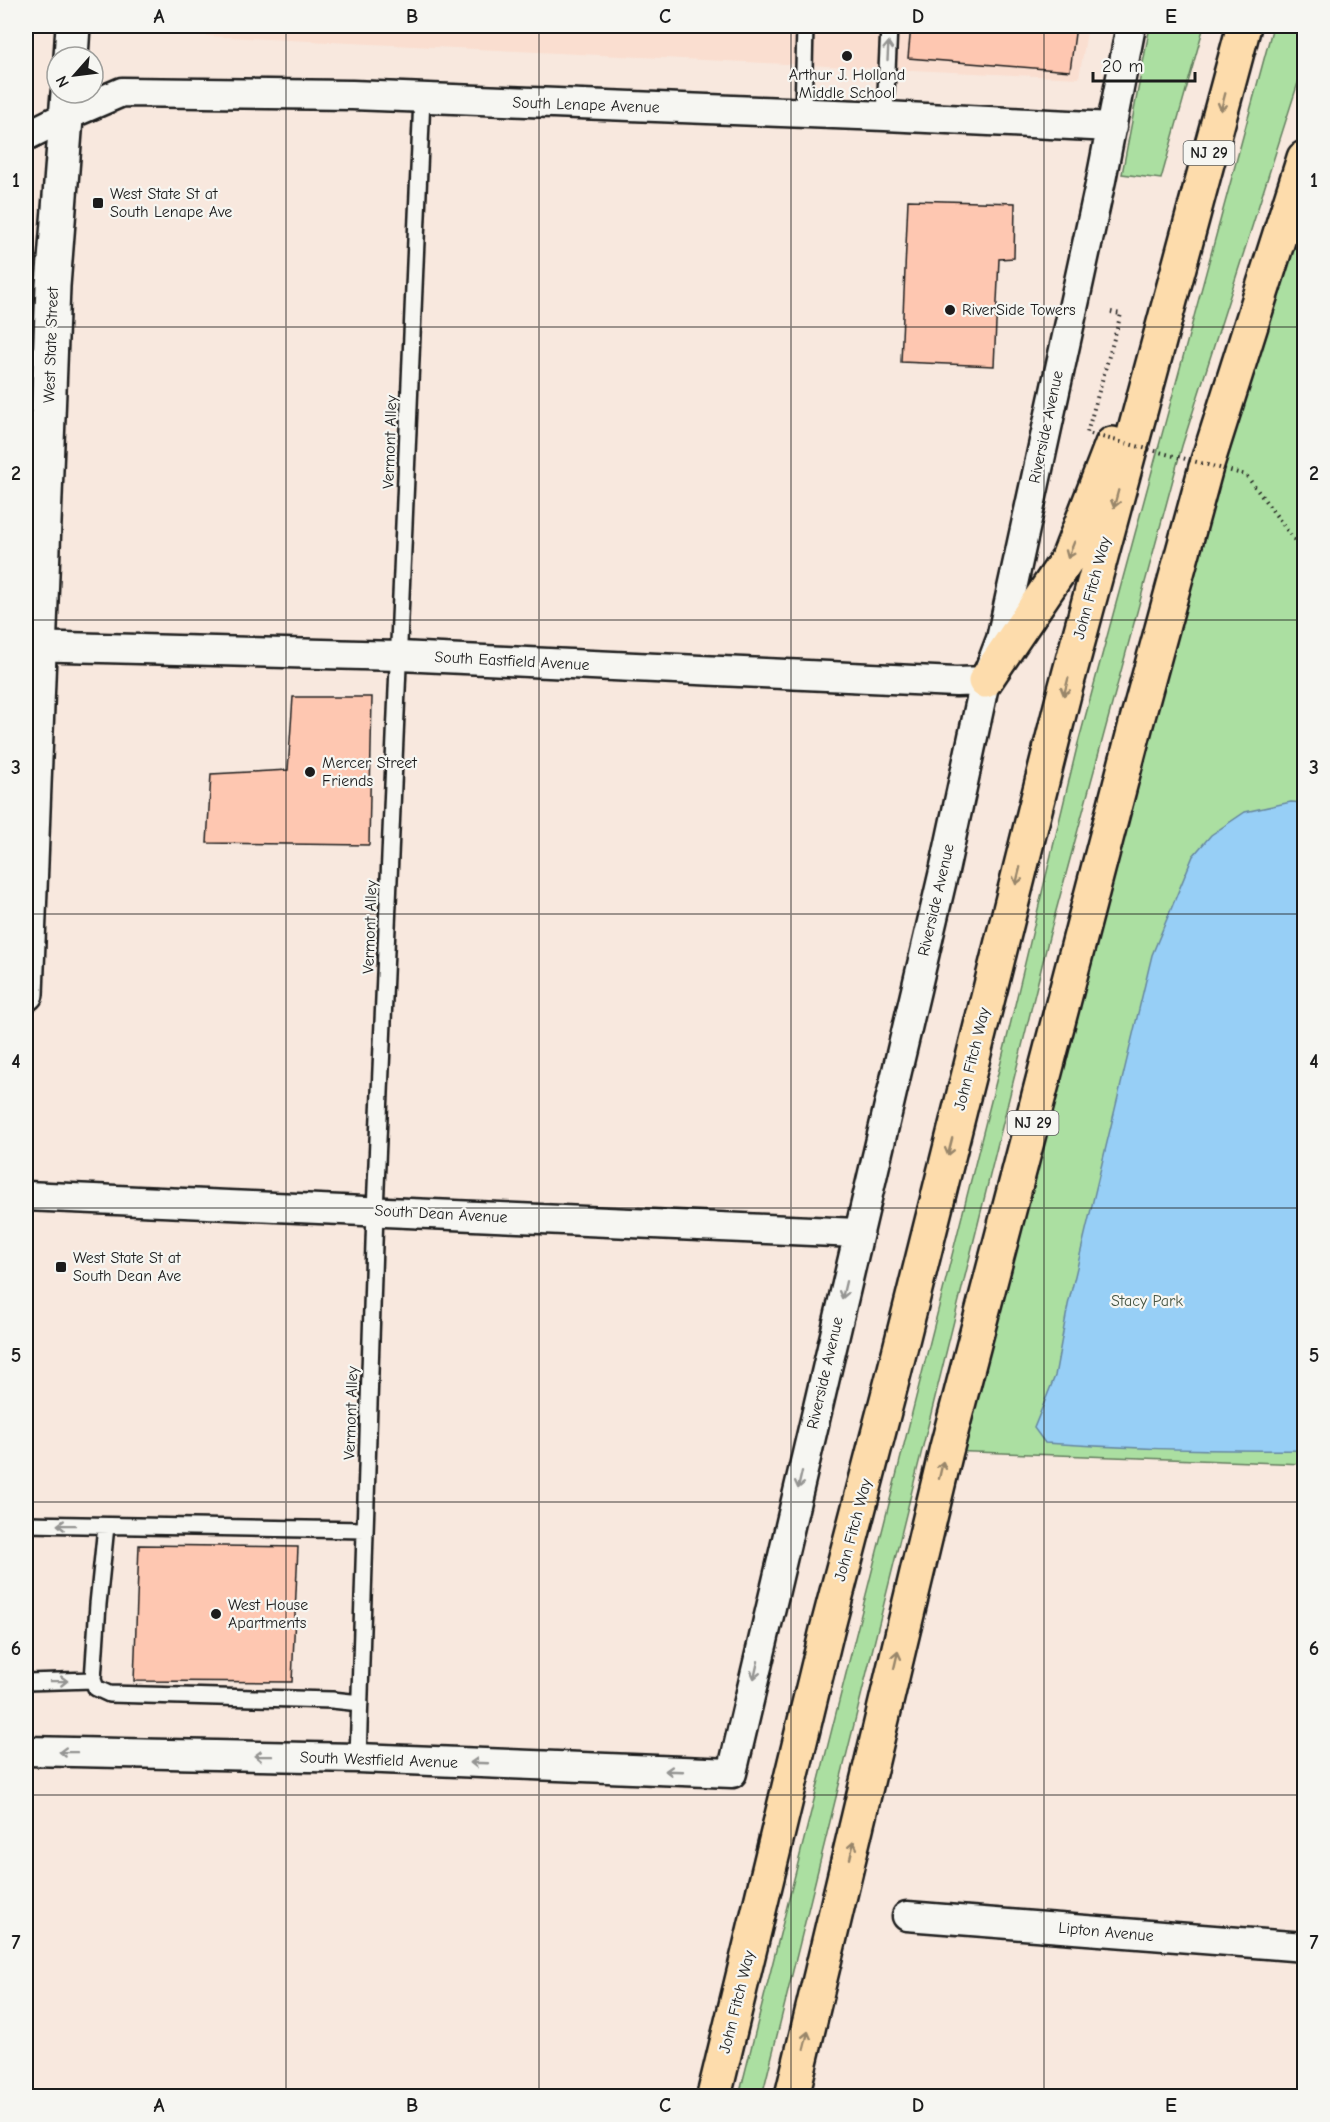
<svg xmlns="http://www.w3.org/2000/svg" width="1330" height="2122" font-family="'Comic Neue',sans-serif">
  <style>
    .built { fill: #faded0 }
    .green { fill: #abdfa1; stroke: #647e5e; stroke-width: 1.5 }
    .water { fill: #97cff6; stroke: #66879f; stroke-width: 1.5 }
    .building { fill: #fec7b1; stroke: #1c1c1c; stroke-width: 1.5 }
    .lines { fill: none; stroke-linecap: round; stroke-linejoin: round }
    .lane-casing { stroke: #1c1c1c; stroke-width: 20 }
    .street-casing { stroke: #1c1c1c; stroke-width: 33 }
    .secondary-casing { stroke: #1c1c1c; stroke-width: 38 }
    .highway-casing { stroke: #1c1c1c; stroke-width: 38 }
    .lane { stroke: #f6f6f2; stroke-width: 15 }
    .street { stroke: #f6f6f2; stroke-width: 28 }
    .secondary { stroke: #f6f6f2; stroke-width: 33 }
    .highway { stroke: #fddcac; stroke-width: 33 }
    .path-bridge { stroke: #1c1c1c; stroke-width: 4; stroke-dasharray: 1.5 4.5; stroke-linecap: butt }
    .oneway { stroke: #949492 }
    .oneway2 { stroke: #98866b }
    .grid { fill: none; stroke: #1c1c1c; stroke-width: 1.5; stroke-opacity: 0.55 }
    .poi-dot { fill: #1c1c1c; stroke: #f6f6f2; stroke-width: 2 }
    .labels { text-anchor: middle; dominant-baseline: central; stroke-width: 4.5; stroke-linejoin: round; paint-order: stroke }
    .shield { fill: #f6f6f2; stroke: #5d5d5c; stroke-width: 1.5 }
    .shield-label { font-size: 15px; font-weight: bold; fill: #1c1c1c }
    .poi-label { font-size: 16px; fill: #1c1c1c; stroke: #f6f6f2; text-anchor: start }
    .street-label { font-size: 16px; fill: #1c1c1c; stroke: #f6f6f2 }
    .park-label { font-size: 16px; fill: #475644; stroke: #f6f6f2 }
    .neatline { fill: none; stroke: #1c1c1c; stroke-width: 2 }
    .grid-label { font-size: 20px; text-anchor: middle; font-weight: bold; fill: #1c1c1c }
  </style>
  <rect width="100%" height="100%" fill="#f8e8de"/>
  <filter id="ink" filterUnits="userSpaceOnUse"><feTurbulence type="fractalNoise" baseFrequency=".0167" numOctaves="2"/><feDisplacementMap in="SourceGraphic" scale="12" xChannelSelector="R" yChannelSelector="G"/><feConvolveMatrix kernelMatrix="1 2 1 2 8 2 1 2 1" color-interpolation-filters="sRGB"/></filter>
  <g filter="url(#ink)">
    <!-- built -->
    <path class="built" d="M145,26H1088L1079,78L145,33Z"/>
    <!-- green -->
    <path class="green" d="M1150,26H1204L1161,179L1122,174Z
      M1273,26H1304V64L1182,446L1050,933L762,2096H739L1007,1038L1077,747Z
      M1304,153V1464L946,1451Z"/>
    <!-- water -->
    <path class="water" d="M1291,802L1304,803V1450C1218,1451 1131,1449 1045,1443L1034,1428L1055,1376L1068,1305L1152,955L1193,856L1211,835L1245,812Z"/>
    <!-- building -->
    <path class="building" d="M911,26H1076L1070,71L908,58Z
      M908,200L1015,203L1014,258L999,259L994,366L901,362Z
      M293,697H372L369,845L207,843L211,774L288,770Z
      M139,1545L298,1547L292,1682L134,1681Z"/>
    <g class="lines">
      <defs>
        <path id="lane" d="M803,113L805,26
          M885,116L889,26
          M26,1524L365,1530
          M106,1526L98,1604L93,1680L96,1688L109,1694L332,1700L360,1703
          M26,1682L93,1680
          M358,1758L375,1211L422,98"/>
        <path id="street" d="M26,136L66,116L122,92L352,95L885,116L1112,127
          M26,646L399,656L956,682L985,681
          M26,1196L857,1233
          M26,1751L358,1758L732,1773L944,871L985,681L1001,639L1101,180L1131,26
          M907,1916L1304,1947"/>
        <path id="secondary" d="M71,57L73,26
          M26,994L53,286L68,93"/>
        <path id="highway" d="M985,681L1068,558L1112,444
          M714,2096L827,1630L894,1373L1065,690L1244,26
          M792,2096L946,1451L1136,724L1206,467L1304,158"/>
      </defs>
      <!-- lane casing -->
      <use href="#lane" class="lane-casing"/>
      <!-- street casing -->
      <use href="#street" class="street-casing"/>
      <!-- secondary casing -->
      <use href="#secondary" class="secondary-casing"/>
      <!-- highway casing -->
      <use href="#highway" class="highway-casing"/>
      <!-- lane -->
      <use href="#lane" class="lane"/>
      <!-- street -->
      <use href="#street" class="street"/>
      <!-- secondary -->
      <use href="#secondary" class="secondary"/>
      <!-- highway -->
      <use href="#highway" class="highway"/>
      <!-- path-bridge -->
      <path class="path-bridge" d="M1111,312L1121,314L1087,433L1246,475L1304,553"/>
    </g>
    <!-- one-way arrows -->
    <defs><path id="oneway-shaft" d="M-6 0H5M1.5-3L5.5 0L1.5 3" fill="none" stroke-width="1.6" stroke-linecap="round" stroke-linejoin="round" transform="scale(1.5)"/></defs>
    <g class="oneway">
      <use href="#oneway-shaft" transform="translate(888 51) rotate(-87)"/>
      <use href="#oneway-shaft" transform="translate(844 1290) rotate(103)"/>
      <use href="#oneway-shaft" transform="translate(800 1480) rotate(103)"/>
      <use href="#oneway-shaft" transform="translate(66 1525) rotate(-179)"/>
      <use href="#oneway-shaft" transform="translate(756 1670) rotate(103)"/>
      <use href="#oneway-shaft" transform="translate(59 1681) rotate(-1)"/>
      <use href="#oneway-shaft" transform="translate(68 1752) rotate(-179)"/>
      <use href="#oneway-shaft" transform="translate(263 1756) rotate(-179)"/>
      <use href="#oneway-shaft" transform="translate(479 1763) rotate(-178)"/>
      <use href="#oneway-shaft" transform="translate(674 1771) rotate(-178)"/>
    </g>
    <g class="oneway2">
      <use href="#oneway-shaft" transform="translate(1223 102) rotate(105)"/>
      <use href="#oneway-shaft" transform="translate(1116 499) rotate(105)"/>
      <use href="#oneway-shaft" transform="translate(1071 550) rotate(112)"/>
      <use href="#oneway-shaft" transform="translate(1066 687) rotate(105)"/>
      <use href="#oneway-shaft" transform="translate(1018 876) rotate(104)"/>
      <use href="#oneway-shaft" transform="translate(950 1147) rotate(104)"/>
      <use href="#oneway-shaft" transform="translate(941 1470) rotate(-77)"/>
      <use href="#oneway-shaft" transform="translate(896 1660) rotate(-77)"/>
      <use href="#oneway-shaft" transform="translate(852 1850) rotate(-77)"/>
      <use href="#oneway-shaft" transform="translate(806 2040) rotate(-76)"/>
    </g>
  </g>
  <!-- grid -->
  <path class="grid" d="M286,26V2096M539,26V2096M791,26V2096M1044,26V2096M26,327H1304M26,620H1304M26,914H1304M26,1208H1304M26,1502H1304M26,1795H1304"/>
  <!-- markers -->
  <g class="poi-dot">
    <circle cx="847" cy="56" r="6"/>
    <rect x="92" y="197" width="12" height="12" rx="3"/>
    <circle cx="950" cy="310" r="6"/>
    <circle cx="310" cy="772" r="6"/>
    <rect x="55" y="1261" width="12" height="12" rx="3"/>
    <circle cx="216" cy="1614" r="6"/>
  </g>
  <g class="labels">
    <!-- shield labels -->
    <g class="shield">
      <rect x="1183.5" y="141" width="51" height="24" rx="4.5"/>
      <rect x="1007.5" y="1111" width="51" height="24" rx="4.5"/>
    </g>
    <g class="shield-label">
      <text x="1209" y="153">NJ 29</text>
      <text x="1033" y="1123">NJ 29</text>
    </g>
    <!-- poi labels -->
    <g class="poi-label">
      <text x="847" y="75" text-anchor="middle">Arthur J. Holland<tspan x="847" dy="18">Middle School</tspan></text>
      <text x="110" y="194">West State St at<tspan x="110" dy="18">South Lenape Ave</tspan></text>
      <text x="962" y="310">RiverSide Towers</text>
      <text x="322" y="763">Mercer Street<tspan x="322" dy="18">Friends</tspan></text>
      <text x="73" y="1258">West State St at<tspan x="73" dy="18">South Dean Ave</tspan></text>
      <text x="228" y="1605">West House<tspan x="228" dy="18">Apartments</tspan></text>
    </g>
    <!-- street labels -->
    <g class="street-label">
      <text transform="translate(586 105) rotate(2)">South Lenape Avenue</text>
      <text transform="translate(51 345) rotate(-88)">West State Street</text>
      <text transform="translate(1046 427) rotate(-78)">Riverside Avenue</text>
      <text transform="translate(390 442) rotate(-88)">Vermont Alley</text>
      <text transform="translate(1092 588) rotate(-75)">John Fitch Way</text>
      <text transform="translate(512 661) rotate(3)">South Eastfield Avenue</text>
      <text transform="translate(936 900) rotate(-77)">Riverside Avenue</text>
      <text transform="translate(370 927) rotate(-88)">Vermont Alley</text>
      <text transform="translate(972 1059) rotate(-76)">John Fitch Way</text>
      <text transform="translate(441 1214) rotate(3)">South Dean Avenue</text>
      <text transform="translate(825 1373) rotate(-77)">Riverside Avenue</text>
      <text transform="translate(351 1413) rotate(-88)">Vermont Alley</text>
      <text transform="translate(853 1530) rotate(-75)">John Fitch Way</text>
      <text transform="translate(379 1760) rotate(2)">South Westfield Avenue</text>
      <text transform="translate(1106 1932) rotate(5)">Lipton Avenue</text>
      <text transform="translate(737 2002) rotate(-76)">John Fitch Way</text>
    </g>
    <!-- park labels -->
    <g class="park-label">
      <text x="1147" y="1301">Stacy Park</text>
    </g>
  </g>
  <!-- margin -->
  <rect width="1330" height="2122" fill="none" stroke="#f6f6f2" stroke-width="66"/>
  <!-- north arrow -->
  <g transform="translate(75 75) rotate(242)"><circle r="28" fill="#f6f6f2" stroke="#9f9f9c" stroke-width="1.5"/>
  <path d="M0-4.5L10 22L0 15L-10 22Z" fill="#1c1c1c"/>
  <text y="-9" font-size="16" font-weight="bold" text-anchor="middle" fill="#1c1c1c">N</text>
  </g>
  <!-- scale -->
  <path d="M1093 72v9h102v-9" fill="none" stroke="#1c1c1c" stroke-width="3"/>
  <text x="1102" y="72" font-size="18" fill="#1c1c1c" stroke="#f6f6f2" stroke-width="4.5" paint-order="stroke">20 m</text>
  <rect x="33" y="33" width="1264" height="2056" class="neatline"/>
  <g class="grid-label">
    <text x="159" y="23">A</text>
    <text x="412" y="23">B</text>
    <text x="665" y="23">C</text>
    <text x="918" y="23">D</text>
    <text x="1171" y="23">E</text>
    <text x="16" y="187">1</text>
    <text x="1314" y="187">1</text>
    <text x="16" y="480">2</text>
    <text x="1314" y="480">2</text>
    <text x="16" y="774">3</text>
    <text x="1314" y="774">3</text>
    <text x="16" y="1068">4</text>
    <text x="1314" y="1068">4</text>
    <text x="16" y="1362">5</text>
    <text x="1314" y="1362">5</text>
    <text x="16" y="1655">6</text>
    <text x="1314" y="1655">6</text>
    <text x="16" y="1949">7</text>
    <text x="1314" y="1949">7</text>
    <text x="159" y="2112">A</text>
    <text x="412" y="2112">B</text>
    <text x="665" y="2112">C</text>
    <text x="918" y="2112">D</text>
    <text x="1171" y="2112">E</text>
  </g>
</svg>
